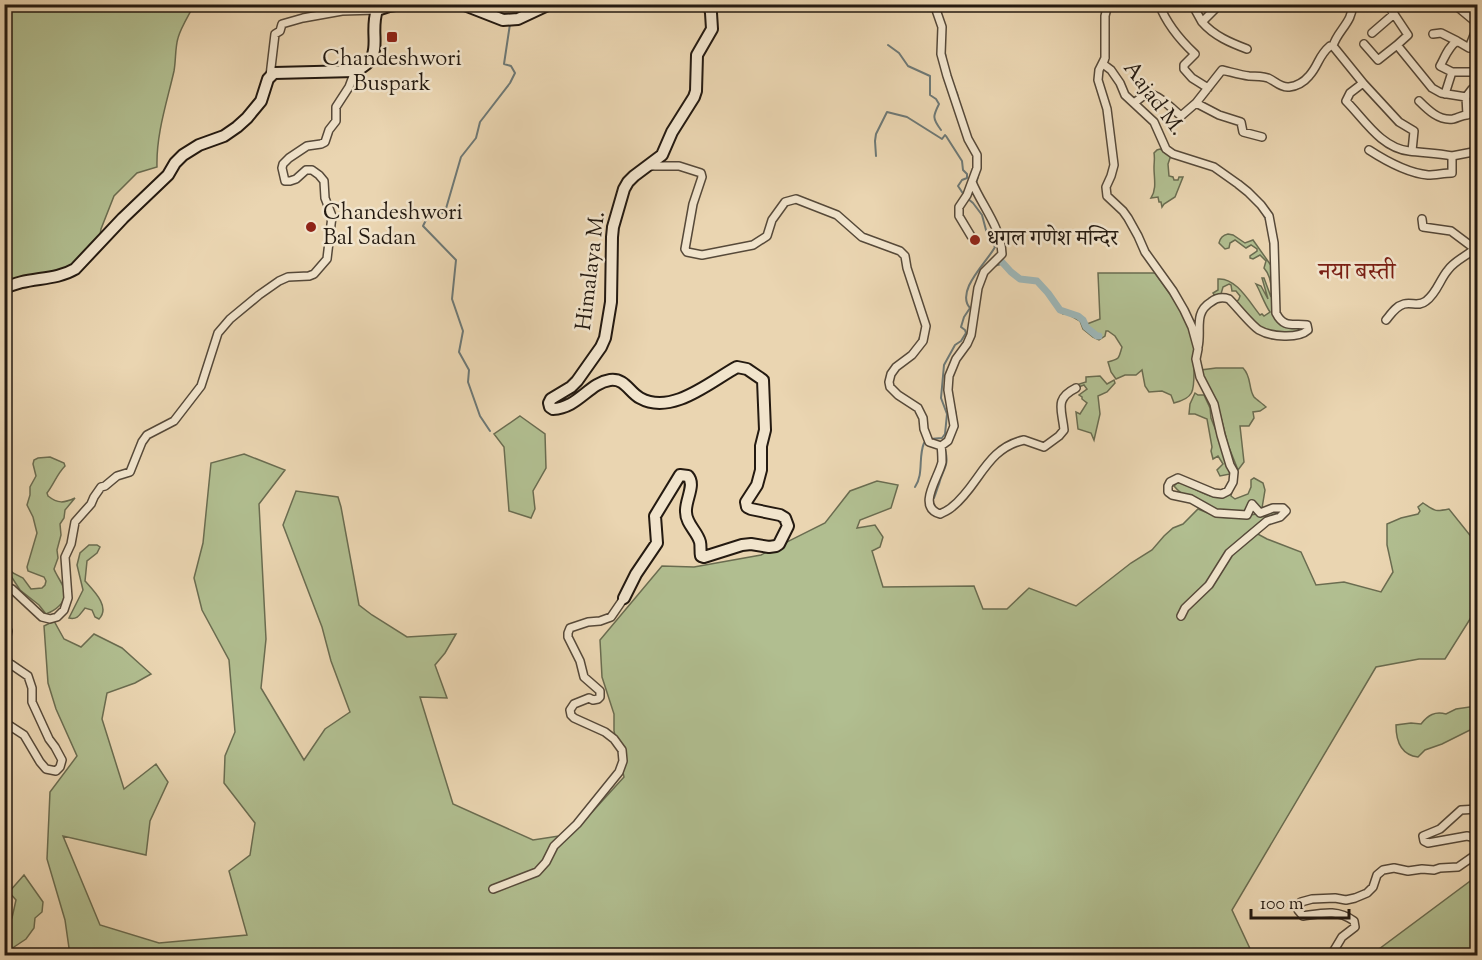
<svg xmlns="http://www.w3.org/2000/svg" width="1482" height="960" font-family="'Sorts Mill Goudy','Noto Serif Devanagari',serif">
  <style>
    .green { fill: #b1be90; stroke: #6a6c50; stroke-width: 1.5 }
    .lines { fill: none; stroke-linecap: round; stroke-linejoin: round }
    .stream { stroke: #6d7875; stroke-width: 2 }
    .canal { stroke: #9db6b7; stroke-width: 7 }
    .street-casing { stroke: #564939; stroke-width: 10 }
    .secondary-casing { stroke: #241a11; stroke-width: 14 }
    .street { stroke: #f1e4cc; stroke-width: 7 }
    .secondary { stroke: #f1e4cc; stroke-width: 10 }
    .poi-dot { fill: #8f2418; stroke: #f1e4cc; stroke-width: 2 }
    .labels { text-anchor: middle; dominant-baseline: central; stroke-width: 5; stroke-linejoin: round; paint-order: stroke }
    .poi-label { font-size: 22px; fill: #241a11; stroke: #f1e4cc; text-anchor: start }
    .street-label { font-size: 22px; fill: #241a11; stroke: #f1e4cc }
    .neighbourhood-label { font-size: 24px; fill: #7a1f14; stroke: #f1e4cc }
  </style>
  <rect width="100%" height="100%" fill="#ead5b1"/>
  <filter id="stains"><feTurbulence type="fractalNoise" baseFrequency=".00333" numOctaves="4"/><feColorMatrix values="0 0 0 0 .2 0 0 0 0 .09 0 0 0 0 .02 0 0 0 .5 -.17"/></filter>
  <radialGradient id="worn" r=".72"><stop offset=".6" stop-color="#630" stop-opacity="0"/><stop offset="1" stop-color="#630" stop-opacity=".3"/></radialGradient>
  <!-- green -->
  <path class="green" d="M5,5H194C189,15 181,27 178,38C175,48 176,60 174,71C167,102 156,134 157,167L137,173L114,196L101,229L99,241L70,270L5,284Z
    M1160,149L1171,155L1168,164L1169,176L1173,177L1174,180H1178L1179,177H1183L1175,197L1164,204L1162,207L1161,202H1159L1158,197L1151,198C1157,189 1154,178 1154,168C1154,162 1155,158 1154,153L1157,150Z
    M1228,234L1233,235L1245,243L1253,240L1270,264L1273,265L1277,318L1304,327L1305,331L1278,334L1259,328L1236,303L1239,299L1240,296L1236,291H1232L1231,285L1229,284L1223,287L1221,294L1215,296L1213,293L1218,290V279C1236,277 1250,303 1260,315L1262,314L1264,316L1270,312C1264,303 1261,293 1256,284L1261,286L1268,299L1262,278H1264L1271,297C1272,286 1271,276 1264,268L1266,261L1260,255L1253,259L1250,258V256L1257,251V249L1251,245L1246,248L1235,240L1230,243L1229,248L1225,249L1219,243C1220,238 1223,235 1228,234Z
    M1098,273H1155C1171,295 1190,320 1194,348C1195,356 1194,364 1194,372C1194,391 1194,398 1174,403L1171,395L1162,391L1149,392L1145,386L1142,370L1136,375H1125L1116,379L1111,372L1108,362C1120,358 1118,360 1122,347L1115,336L1108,331H1106L1105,336L1099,340L1093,337L1083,329L1080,321L1066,313L1063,314L1060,312L1061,309C1072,311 1080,314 1087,324L1100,319Z
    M1216,368H1243C1252,377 1248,388 1254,397C1257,400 1263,404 1266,407L1260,411L1253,412L1254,418L1249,426H1240L1244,462L1238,470L1228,445L1218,406L1211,396L1202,376L1201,370Z
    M1100,376L1107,384L1114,380L1115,383L1107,392L1098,396L1100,414L1094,440L1091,433L1078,429L1076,412L1080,414L1087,403L1082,399V397L1079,395L1087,389L1084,385L1076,388L1073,386L1086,382V377Z
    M1195,393L1198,395H1204L1210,408L1211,418L1222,446L1230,474L1220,476L1217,470L1223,464L1218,456L1213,459L1211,451L1212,447L1207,419L1195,414H1189L1190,404Z
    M520,416L545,434L546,468L533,491L535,509L531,518L509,511L504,447L494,434Z
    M244,454L285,470L259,504L266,639L261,688L304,760L325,729L350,712L331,661L322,627L283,525L296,491L338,497L341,507L359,605L372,615L407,637L456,634L445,653L435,665L447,698L420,697L453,804L533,840L572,834L624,777L614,731V714L602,677L600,640L662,566L694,567L761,555L825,523L850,491L877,481L898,485L891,508L860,520L857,528L875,525L883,537L880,547L872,551L883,587L974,586L983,609H1007L1029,588L1076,606L1131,563L1152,550L1164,536L1173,528L1183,524L1198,509L1218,517L1234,518L1274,511L1277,513L1262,521L1244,535L1256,533L1267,539L1301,552L1316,585L1344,582L1381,592L1393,572L1387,545V524L1401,518L1418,514L1420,511L1418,507L1423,503C1435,511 1434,512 1449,509L1477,544V608L1445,659H1419L1376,667L1232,910L1253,955H70L65,920L47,859L50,792L77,756L56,709L48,683L44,626L54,621L64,639L81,647L94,634L122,648L151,674L135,683L107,693L102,719L124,789L156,764L168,782L150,821L146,855L63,836L100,925L159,943L247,935L229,871L250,855L255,823L224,783L225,756L235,732L229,660L202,610L194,578L203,543L211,463Z
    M50,457L64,463L65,466C57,474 54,484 47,493L48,496C58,504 64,503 75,498L65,510L64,518L60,524L61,535L57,550L58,558L54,569C59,582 73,593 59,606C55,610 51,612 46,614L39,605L20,590L11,576L5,571L4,563L13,573L23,578L31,589L42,588L45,585L46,581L44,577L28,571L27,567L37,533L33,517L27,505L30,495V487L36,476L33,464L34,460L38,458Z
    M1254,478L1263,483L1265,490L1262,508C1238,521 1190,506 1174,486L1177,483H1181C1197,488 1217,507 1232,491L1231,496L1235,499L1248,494L1251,487V480Z
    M89,545H97L100,547L97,553L87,561L85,581C93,590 111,607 99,619L95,617L92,610L85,608C80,614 78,620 69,618L83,590L77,565L80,553Z
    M1476,706L1477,729L1470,730L1442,744L1425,750L1418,757C1401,755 1396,741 1396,725L1411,723L1421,724C1428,715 1435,711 1446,714L1456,709Z
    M24,875L43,902L42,912L35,918L34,928L26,939L11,949L5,946V922L12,918L16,900L9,892Z
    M1477,876V946L1464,955H1371Z"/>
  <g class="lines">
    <!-- stream -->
    <path class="stream" d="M945,41V26
      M888,45L899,53L908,66L930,76V95L936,99L939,104C933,116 932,118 941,130
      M944,47L946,59
      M954,88L957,93L959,102
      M946,136L962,161L963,170L967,174V178L962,180L958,186L964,195
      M974,144L980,154
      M876,156L875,141L876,134L887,112L907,117L942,139L945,135
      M976,184L979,172
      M1262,211L1267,222
      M994,266L1001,264V261
      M918,343L922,331V322
      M970,344L974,338L975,330
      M954,407L956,414V419
      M490,431L480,416L468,382L469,370L459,352L463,331L452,299L456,260L423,226L427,218L445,212L461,157L476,138L480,122L510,83L515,73L511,66L504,64L510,24
      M930,439L942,438L945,434L947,414L941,398L944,365L955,345L961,341L966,333L965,330L961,327L964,317L970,308C955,291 987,262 995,247L986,230L982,215L973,203L967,198
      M915,487C924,474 918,457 924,443
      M934,498C936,493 937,489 939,484C942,470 950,466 945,450"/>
    <!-- canal -->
    <path class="canal" d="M1001,261L1011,272L1020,279L1037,281L1048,293L1060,310L1078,316L1083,320L1086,327L1097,336H1099"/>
    <defs>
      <path id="street" d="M934,4L942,27L941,54L947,76L968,139L977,155V168L967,195L959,207V216L971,236
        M1108,4L1105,16V58L1103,64L1111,70L1120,83L1125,95L1154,122L1166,149L1173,154L1214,167L1238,184L1248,192L1261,205L1269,216L1274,243L1276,313C1284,329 1293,323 1307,325L1308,330C1298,339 1271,337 1259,330C1251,325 1237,307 1229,299C1223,297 1216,298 1211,302C1193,313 1202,330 1198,347
        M1159,4C1167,25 1180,40 1195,54L1184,65V69L1192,78L1208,88
        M1192,4L1202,22
        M1220,4L1202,22C1214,36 1231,43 1247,49
        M1387,4L1394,14
        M1454,4L1478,24
        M1372,33L1394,14L1408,35L1397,45
        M1433,34L1441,33L1457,41
        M1364,44L1378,60L1397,45L1432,88L1441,93L1466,97L1467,115C1462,115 1458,118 1453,119C1439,121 1428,110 1419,101
        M1333,46C1337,31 1354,21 1352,4
        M1105,58L1099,70L1098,80L1107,109L1114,165L1111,176L1106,187L1107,196L1123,211L1128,218L1138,236L1145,252L1173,291L1184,310L1192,327L1198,349L1196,359L1200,377L1214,404L1221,435L1230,465L1234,472L1233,482L1228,491L1222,494L1214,493L1178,478L1170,482L1168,486V492L1172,495L1191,499L1216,513L1247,515L1252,504L1260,513L1273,508H1283L1286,511L1280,517L1267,521L1229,553L1209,585L1185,608L1181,616
        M1452,72L1440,66C1445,57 1448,47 1457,41L1469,48L1474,35L1478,28
        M270,76L275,34L280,31L282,24L303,18L342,11L377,10
        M1363,83L1399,122L1414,131L1412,151
        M1445,94L1452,72H1478
        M1466,97L1472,89L1478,88
        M1134,103L1147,93C1161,96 1171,108 1181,116L1196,103L1222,70C1231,72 1240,75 1249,76C1256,76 1261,76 1268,78C1275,81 1281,88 1289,87C1297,86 1304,82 1309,76C1319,65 1318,56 1330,46H1333L1363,83L1350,93L1346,101C1364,119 1381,148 1409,151C1423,153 1437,153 1452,156
        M1196,103L1219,115L1241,122L1243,132L1262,137
        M1369,150C1386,161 1407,173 1428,175C1436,175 1444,173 1452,173V156L1478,151
        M649,166H679L701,173L702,177L693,204L685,249L687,252L702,255L753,245L767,236L772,220L785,202L796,199L837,215L862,237L900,251L905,256L907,268L926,326L923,341L912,355L896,367L891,374L889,382L890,387L898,395L918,408L923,418L924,429L929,442L941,446L948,441L954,426L948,390L949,376L956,359L967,344L971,335L978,288L984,272L1002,254C1001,227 982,206 972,182
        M1422,219L1423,227L1451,231L1475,249
        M1386,320C1391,314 1396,306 1404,304C1412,302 1419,307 1426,301C1437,293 1440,279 1448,270C1455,260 1469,255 1478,246
        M941,446C942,452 942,456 942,462C939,477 916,507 940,514C944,512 949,510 952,507C979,486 986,448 1024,440L1044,447L1059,436L1064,430C1062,409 1054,399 1076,388
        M4,586L12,589L42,617L50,619L57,617L64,610L68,598L65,557L71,544L75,522L91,504L94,497L101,487L105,486L117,476L130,472L142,442L147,435L174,421L201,386L218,333L230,319L259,295L279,281L288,277L309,276L314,274L327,259L332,216L325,198L324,181L319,175L312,170H306L296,179L290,181H285L282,168L283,164L289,158L307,146L321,144L325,142L329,130L336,121V107L349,87L355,71
        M4,621L8,631L4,650
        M4,655L9,663L28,676L32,688V702L49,739L55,747L62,760L60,767L56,771L46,769L40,762L24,735L4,722
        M1478,809L1461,810L1440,829L1423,836L1424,841L1428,843L1467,836L1476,838L1478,842
        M493,889L537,872L546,862L554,846L577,824L619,772L623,761L622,750L614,739L605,732L574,718L571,715L570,710L574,704L589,698L593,700L598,699L600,697V691L584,677L580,661L568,637V633L570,628L588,622L600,621L611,617L624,598
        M1333,956V952L1342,937L1355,927L1354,921C1337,909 1323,913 1303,916L1298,910L1301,902L1312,899L1335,898L1346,900L1355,898L1367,893L1373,887L1377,875L1383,870L1394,868L1408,871L1422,869L1434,870L1440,868L1458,867L1478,853"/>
      <path id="secondary" d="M462,4L503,20L518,19L550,4
        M4,289C26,276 53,282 75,269L123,218L168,175L175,163L183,155L199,145L224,136L237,127L247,118L261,101L268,79L274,73L355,71C387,57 368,36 377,10L389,6L401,4
        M624,598L636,574L657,543L655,516L680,475L688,476C696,485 685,500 686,512C686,524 697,531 700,542C701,546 700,551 701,556L704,557L742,545L751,544L769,547L776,546L779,544L788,526L785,518L780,515L751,509L747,507L746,502L757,485L761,470V446L765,430L763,380L747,369L737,367C711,381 672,416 640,398C629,392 625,378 610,380C589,383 578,408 553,409L550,407L549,403L551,399L571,387L577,381L601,347L605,338L611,302L612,237L613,227L624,189L628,182L634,176L662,155L672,132L694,97L696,91L697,55L712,29L711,13L709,4"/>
    </defs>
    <!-- street casing -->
    <use href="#street" class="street-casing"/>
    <!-- secondary casing -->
    <use href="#secondary" class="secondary-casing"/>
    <!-- street -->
    <use href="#street" class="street"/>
    <!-- secondary -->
    <use href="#secondary" class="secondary"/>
  </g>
  <!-- markers -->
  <g class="poi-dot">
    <rect x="386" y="31" width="12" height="12" rx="3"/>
    <circle cx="311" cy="227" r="6"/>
    <circle cx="975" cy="240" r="6"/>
  </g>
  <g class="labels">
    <!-- poi labels -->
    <g class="poi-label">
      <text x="392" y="60" text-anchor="middle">Chandeshwori<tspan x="392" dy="25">Buspark</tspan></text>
      <text x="323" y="214">Chandeshwori<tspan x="323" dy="25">Bal Sadan</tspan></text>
      <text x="987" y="240">धगल गणेश मन्दिर</text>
    </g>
    <!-- street labels -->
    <g class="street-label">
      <text transform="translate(1153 99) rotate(53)">Aajad M.</text>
      <text transform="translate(592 271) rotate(-83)">Himalaya M.</text>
    </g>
    <!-- neighbourhood labels -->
    <g class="neighbourhood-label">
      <text x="1357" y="273">नया बस्ती</text>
    </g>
  </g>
  <!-- margin -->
  <rect width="1482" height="960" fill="none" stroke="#ead5b1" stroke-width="24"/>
  <rect x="6" y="6" width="1470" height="948" fill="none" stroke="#241a11" stroke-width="3"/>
  <rect x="12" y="12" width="1458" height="936" fill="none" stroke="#241a11" stroke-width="1.5"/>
  <!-- scale -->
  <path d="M1251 909v9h98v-9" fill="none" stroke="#241a11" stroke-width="3"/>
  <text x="1260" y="909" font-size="18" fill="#241a11" stroke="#f1e4cc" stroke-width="4.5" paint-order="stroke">100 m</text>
  <rect width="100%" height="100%" filter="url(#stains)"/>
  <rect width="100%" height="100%" fill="url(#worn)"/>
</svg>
